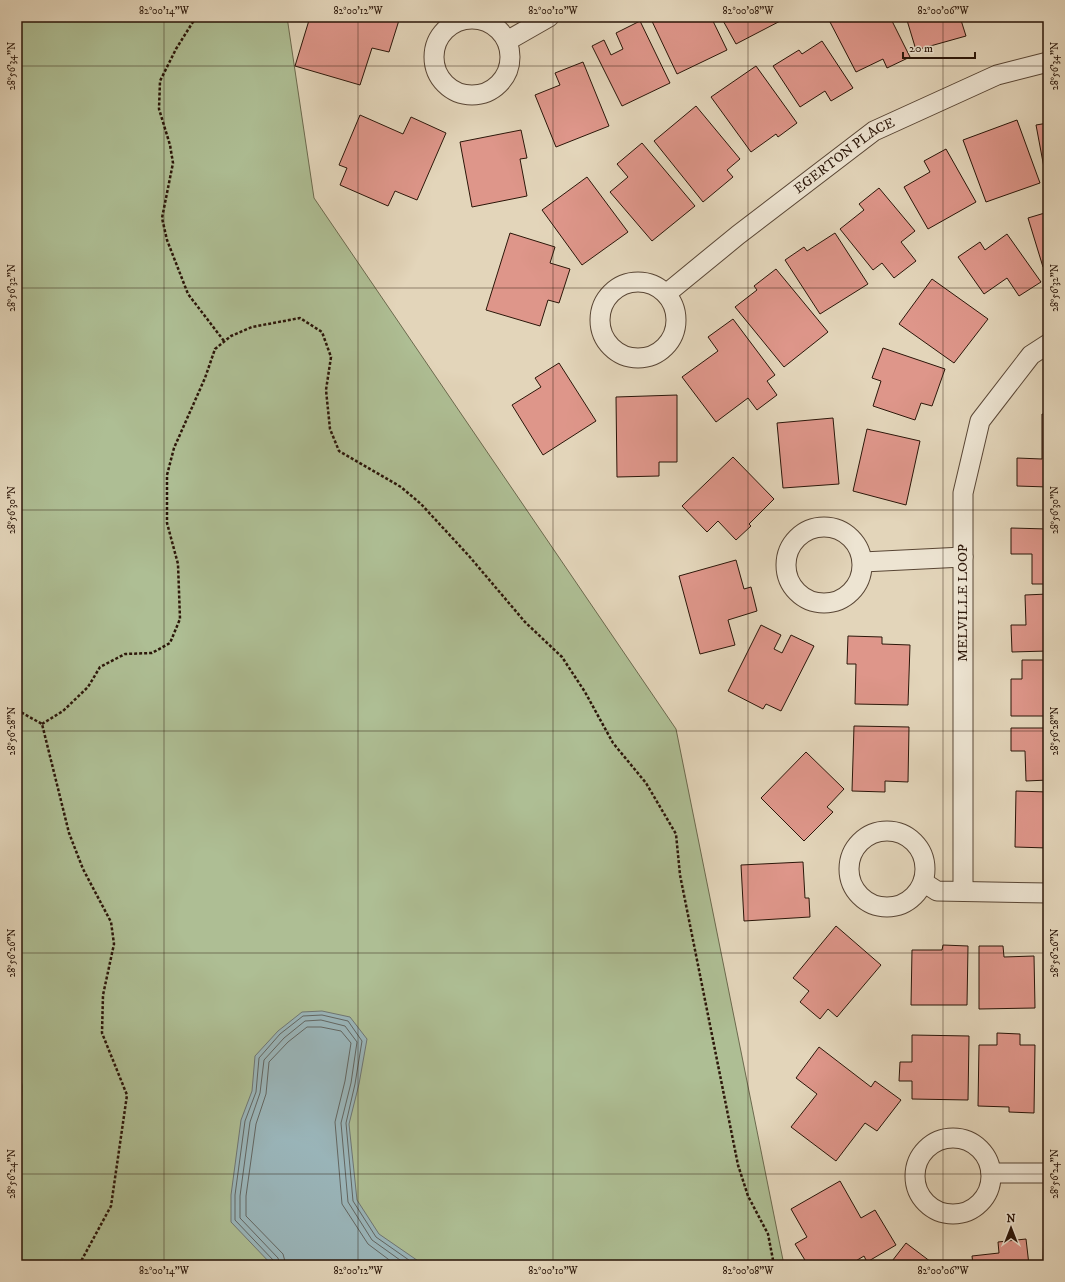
<svg xmlns="http://www.w3.org/2000/svg" width="1065" height="1282" font-family="'IM FELL DW Pica',serif">
  <style>
    .green { fill: #aebe94; stroke: #6c6a4e }
    .water { fill: #9ab6bb; stroke: #6e7674 }
    .lines { fill: none; stroke-linecap: round; stroke-linejoin: round }
    .shore { stroke: #626662; stroke-width: 1 }
    .building { fill: #de968a; stroke: #2b1609 }
    .minor-casing { stroke: #594635; stroke-width: 21 }
    .path { stroke: #2b1609; stroke-width: 2.5; stroke-dasharray: 3 2; stroke-linecap: butt }
    .minor { stroke: #ede4d2; stroke-width: 19 }
    .ticks { fill: none; stroke: #2b1609; stroke-width: 1; stroke-opacity: 0.45 }
    .labels { text-anchor: middle; dominant-baseline: central; stroke-width: 3.5; stroke-linejoin: round; paint-order: stroke }
    .street-label { font-size: 14px; fill: #2b1609; stroke: #ede4d2 }
    .neatline { fill: none; stroke: #2b1609; stroke-width: 1.5 }
    .ticks-label { font-size: 10px; text-anchor: middle; fill: #2b1609 }
  </style>
  <rect width="100%" height="100%" fill="#e3d5ba"/>
  <filter id="stains"><feTurbulence type="fractalNoise" baseFrequency=".005" numOctaves="4"/><feColorMatrix values="0 0 0 0 .2 0 0 0 0 .09 0 0 0 0 .02 0 0 0 .5 -.17"/></filter>
  <radialGradient id="worn" r=".72"><stop offset=".6" stop-color="#630" stop-opacity="0"/><stop offset="1" stop-color="#630" stop-opacity=".3"/></radialGradient>
  <!-- green -->
  <path class="green" d="M17,17H287L314,198L676,729L784,1265H19L22,1086L17,1049Z"/>
  <!-- water -->
  <path class="water" d="M322,1011L350,1017L367,1039L359,1084L349,1124L357,1200L379,1234L424,1265H272L231,1222V1195L241,1120L252,1091L255,1056L278,1031L302,1012Z"/>
  <g class="lines">
    <!-- shore -->
    <path class="shore" d="M275,1265L274,1261L235,1220V1195L245,1121L256,1092L259,1058L280,1034L303,1016L322,1015L348,1021L362,1041L355,1084L346,1123L353,1201L376,1237L416,1265
      M280,1265L278,1258L240,1218V1196L250,1122L260,1093L264,1060L284,1038L305,1021L321,1020L345,1026L357,1042L351,1083L341,1123L348,1202L372,1240L407,1265
      M286,1265L283,1254L246,1216V1196L256,1124L266,1094L269,1062L288,1042L307,1027H321L341,1031L351,1043L345,1081L335,1122L342,1204L368,1244L396,1265"/>
  </g>
  <!-- building -->
  <path class="building" d="M310,17H400L389,52L372,48L360,85L295,66Z
    M650,17H711L727,50L677,74Z
    M721,17H785L786,18L736,44Z
    M841,17H890L910,57L887,68L883,59L856,72L830,22Z
    M906,17H960L966,36L916,50Z
    M975,17H993L976,21Z
    M640,21L670,83L622,106L592,46L604,40L611,55L623,49L616,33Z
    M822,41L853,88L831,101L825,91L800,107L773,66L799,50L802,54Z
    M583,62L609,126L556,147L535,95L560,85L555,73Z
    M756,66L797,123L778,137L776,134L751,152L711,97Z
    M696,106L740,159L727,170L733,177L703,202L654,141Z
    M360,115L403,134L411,117L446,133L417,200L395,191L388,206L340,185L347,168L339,165Z
    M1017,120L1040,183L986,202L963,140Z
    M1048,123V173H1045L1036,125Z
    M521,130L527,158L520,159L527,196L472,207L460,142Z
    M642,143L695,206L652,241L610,192L628,177L617,164Z
    M946,149L976,202L928,229L904,187L930,172L924,161Z
    M587,177L628,232L582,265L542,210Z
    M879,188L915,231L901,242L916,261L894,278L882,263L873,270L840,229L864,210L859,204Z
    M1048,212V266L1043,267L1028,218Z
    M510,233L555,247L550,263L570,269L559,303L548,300L540,326L486,310Z
    M835,233L868,284L820,314L785,260L804,247L807,251Z
    M1007,234L1041,282L1019,296L1007,278L984,294L958,257L980,242L985,250Z
    M776,269L828,332L784,367L735,307L757,290L754,286Z
    M932,279L988,319L954,363L899,324Z
    M733,319L775,375L767,381L777,395L757,410L748,398L716,422L682,377L718,351L708,337Z
    M883,348L945,369L932,406L921,403L915,420L873,406L881,381L872,378Z
    M559,363L596,421L543,455L512,405L541,387L535,378Z
    M677,395V462H659V476L617,477L616,397Z
    M1042,414L1048,415V487L1017,486V458L1042,459Z
    M833,418L839,484L783,488L777,423Z
    M867,429L920,441L906,505L853,491Z
    M733,457L774,499L749,524L751,526L736,540L718,521L707,532L682,506Z
    M1011,528L1048,529V584H1032V554H1011Z
    M736,560L744,589L751,587L757,611L728,620L735,645L700,654L679,576Z
    M1048,594V651L1012,652L1011,625H1026L1025,595Z
    M761,625L781,635L774,649L782,653L791,635L814,646L781,711L766,704L763,709L728,691Z
    M848,636L882,637V644L910,645L908,705L855,704L856,664H847Z
    M1022,660H1048V716H1011V679H1022Z
    M854,726L909,727L908,782L885,781V792L852,791Z
    M1011,728H1048V780L1026,781L1025,751H1011Z
    M806,752L844,789L827,807L833,812L804,841L761,798Z
    M1016,791L1048,792V848L1015,847Z
    M803,862L805,898H809L810,917L744,921L741,865Z
    M836,926L881,965L837,1017L828,1009L820,1019L800,1002L809,991L793,978Z
    M943,945L968,946L967,1005H911L912,950H942Z
    M979,946H1003L1004,957L1034,956L1035,1008L979,1009Z
    M1045,957H1048V1004H1045Z
    M997,1033L1020,1034V1045H1035L1034,1113L1009,1112V1107L978,1106L979,1045H997Z
    M912,1035L969,1036L968,1100L912,1099V1081H899L900,1062H912Z
    M819,1047L871,1087L875,1081L901,1100L877,1131L865,1123L836,1161L791,1127L817,1094L796,1078Z
    M1044,1064H1048V1127H1044Z
    M840,1181L861,1218L875,1210L896,1245L867,1262L864,1256L849,1265H829L828,1262L822,1265H808L795,1244L807,1237L791,1209Z
    M1044,1227H1048V1265H1043Z
    M1026,1239L1029,1265H973L972,1256L999,1253L998,1242Z
    M906,1243L935,1265H889Z"/>
  <g class="lines">
    <defs>
      <g id="minor">
        <circle cx="472" cy="57" r="38"/>
        <path d="M507,41L549,17"/>
        <circle cx="638" cy="320" r="38"/>
        <path id="s1" d="M666,294L738,235L874,131L997,75L1048,62"/>
        <circle cx="824" cy="565" r="38"/>
        <path d="M863,562L963,557"/>
        <circle cx="887" cy="869" r="38"/>
        <path d="M923,882L937,891L1048,893"/>
        <path d="M963,891V493L980,421L1031,355L1048,344"/>
        <circle cx="953" cy="1176" r="38"/>
        <path d="M991,1173H1048"/>
      </g>
    </defs>
    <!-- minor casing -->
    <use href="#minor" class="minor-casing"/>
    <!-- path -->
    <path class="path" d="M196,17L176,49L160,81L159,109L170,145L173,163L162,218L167,240L188,294L224,341
      M17,710L42,724L69,833L83,869L111,922L114,944L103,995L102,1033L127,1095L111,1206L79,1265
      M42,724L63,711L88,687L100,667L125,654L152,653L170,643L180,619L178,564L167,523V475L174,448L205,378L215,349L231,336L252,327L300,318L322,332L331,357L326,390L330,429L339,451L401,487L421,504L469,556L525,622L562,657L585,692L613,743L646,783L676,834L680,875L738,1165L748,1196L768,1234L774,1265"/>
    <!-- minor -->
    <use href="#minor" class="minor"/>
  </g>
  <!-- ticks -->
  <path class="ticks" d="M164,17V1265M358,17V1265M553,17V1265M748,17V1265M943,17V1265M17,66H1048M17,288H1048M17,510H1048M17,731H1048M17,953H1048M17,1174H1048"/>
  <g class="labels">
    <!-- street labels -->
    <g class="street-label">
      <text stroke="none"><textPath href="#s1" startOffset="226">EGERTON PLACE</textPath></text>
      <text transform="translate(963 603) rotate(-90)">MELVILLE LOOP</text>
    </g>
  </g>
  <!-- margin -->
  <rect width="1065" height="1282" fill="none" stroke="#e3d5ba" stroke-width="44"/>
  <!-- north arrow -->
  <g transform="translate(1011 1228)" stroke="#ede4d2" stroke-width="3" paint-order="stroke">
  <path d="M0-3L7 15L0 10L-7 15Z" fill="#2b1609"/>
  <text y="-6" font-size="11" font-weight="bold" text-anchor="middle" fill="#2b1609">N</text>
  </g>
  <!-- scale -->
  <path d="M903 52v6h72v-6" fill="none" stroke="#2b1609" stroke-width="2"/>
  <text x="909" y="52" font-size="12" fill="#2b1609" stroke="#ede4d2" stroke-width="3" paint-order="stroke">20 m</text>
  <rect x="22" y="22" width="1021" height="1238" class="neatline"/>
  <g class="ticks-label">
    <text x="164" y="14">82°00'14"W</text>
    <text x="358" y="14">82°00'12"W</text>
    <text x="553" y="14">82°00'10"W</text>
    <text x="748" y="14">82°00'08"W</text>
    <text x="943" y="14">82°00'06"W</text>
    <text transform="translate(11 66) rotate(-90)" y="4">28°56'34"N</text>
    <text transform="translate(1054 66) rotate(-90)" y="4">28°56'34"N</text>
    <text transform="translate(11 288) rotate(-90)" y="4">28°56'32"N</text>
    <text transform="translate(1054 288) rotate(-90)" y="4">28°56'32"N</text>
    <text transform="translate(11 510) rotate(-90)" y="4">28°56'30"N</text>
    <text transform="translate(1054 510) rotate(-90)" y="4">28°56'30"N</text>
    <text transform="translate(11 731) rotate(-90)" y="4">28°56'28"N</text>
    <text transform="translate(1054 731) rotate(-90)" y="4">28°56'28"N</text>
    <text transform="translate(11 953) rotate(-90)" y="4">28°56'26"N</text>
    <text transform="translate(1054 953) rotate(-90)" y="4">28°56'26"N</text>
    <text transform="translate(11 1174) rotate(-90)" y="4">28°56'24"N</text>
    <text transform="translate(1054 1174) rotate(-90)" y="4">28°56'24"N</text>
    <text x="164" y="1274">82°00'14"W</text>
    <text x="358" y="1274">82°00'12"W</text>
    <text x="553" y="1274">82°00'10"W</text>
    <text x="748" y="1274">82°00'08"W</text>
    <text x="943" y="1274">82°00'06"W</text>
  </g>
  <rect width="100%" height="100%" filter="url(#stains)"/>
  <rect width="100%" height="100%" fill="url(#worn)"/>
</svg>
